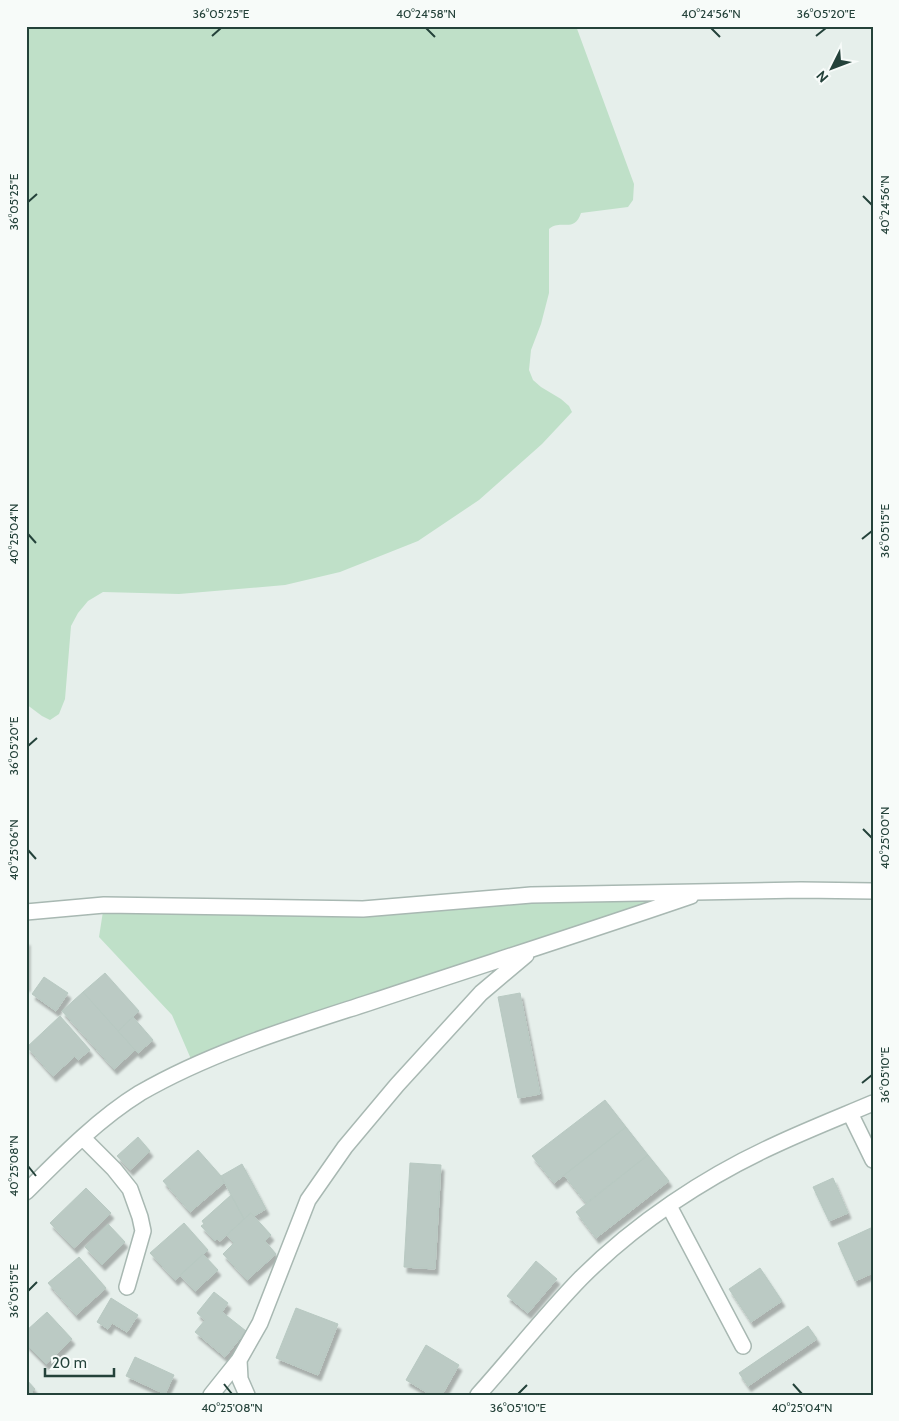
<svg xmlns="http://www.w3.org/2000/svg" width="899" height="1421" font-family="Cabin,sans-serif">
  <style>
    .green { fill: #bfe0c8 }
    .building { fill: #bbcac4; stroke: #b8c9c2; filter: url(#shadow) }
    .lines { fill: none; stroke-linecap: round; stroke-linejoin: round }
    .minor-casing { stroke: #a8b8b2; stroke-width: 18 }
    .minor { stroke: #fff; stroke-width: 15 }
    .ticks { fill: none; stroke: #24423a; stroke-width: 2 }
    .neatline { fill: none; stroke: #24423a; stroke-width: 2 }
    .ticks-label { font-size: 12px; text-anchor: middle; fill: #24423a }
  </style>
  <defs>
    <filter id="shadow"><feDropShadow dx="3" dy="5.5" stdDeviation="1" flood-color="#0004"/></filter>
  </defs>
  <rect width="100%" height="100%" fill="#e6efeb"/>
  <!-- green -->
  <path class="green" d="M26,26H576L634,184L633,200L628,207L581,213C574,234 561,218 549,229V293L541,324L531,350L529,370L533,380L541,387L561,399L569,406L572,412L542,444L479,500L418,541L340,572L285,585L179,594L103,592L88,601L78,613L71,626L65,699L59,714L50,720L42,716L26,704Z
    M704,892L194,1066L172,1015L99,937L104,905L250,908Z"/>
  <!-- building -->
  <path class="building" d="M26,940H27V986H26Z
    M105,973L139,1011L118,1031L83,992Z
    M44,977L68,993L56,1011L32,994Z
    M83,992L135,1050L114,1069L62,1011Z
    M520,993L540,1094L518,1098L498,997Z
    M60,1016L90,1050L78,1060L75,1056L53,1076L27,1047Z
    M133,1017L153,1040L138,1053L118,1031Z
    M605,1100L626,1127L554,1183L532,1156Z
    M626,1127L648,1155L586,1203L564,1175Z
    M138,1137L150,1151L130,1170L117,1156Z
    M198,1150L221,1176L224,1183L190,1212L163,1181Z
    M648,1155L669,1181L596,1238L576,1212Z
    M410,1163L441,1165L435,1269L404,1267Z
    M242,1164L266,1209L254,1216L251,1213L244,1219L221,1176Z
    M833,1178L848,1213L829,1221L813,1187Z
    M86,1188L111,1213L74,1248L50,1223Z
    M231,1195L244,1219L220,1241L217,1239L215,1241L201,1226L204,1224L202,1221Z
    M251,1213L271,1235L265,1241L276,1254L247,1280L223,1254L234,1243L227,1235Z
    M184,1223L208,1250L175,1280L150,1253Z
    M108,1224L125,1242L102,1265L85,1247Z
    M873,1227V1273L855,1281L838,1243Z
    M203,1254L218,1270L195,1291L180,1275Z
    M79,1257L106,1288L76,1315L48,1283Z
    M536,1261L557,1279L528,1313L507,1296Z
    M760,1268L782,1301L751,1322L729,1289Z
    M214,1292L228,1303L222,1312L246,1331L225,1357L195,1332L205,1320L197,1313Z
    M111,1298L138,1315L127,1332L112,1323L108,1329L97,1322Z
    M296,1308L338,1324L318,1375L276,1358Z
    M47,1312L72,1339L46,1364L26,1344V1331Z
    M808,1326L817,1339L748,1386L739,1373Z
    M426,1345L459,1365L442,1395H431L406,1380Z
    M135,1357L174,1375L165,1394L126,1376Z
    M26,1379L35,1389L32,1392L35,1395H26Z"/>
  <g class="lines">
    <defs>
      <path id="minor" d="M26,912L104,905L363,909L531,895L801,890L873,891
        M850,1113L873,1160
        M83,1138L114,1169L130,1189L140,1217L143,1231L127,1287
        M26,1192C61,1157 98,1119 140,1093C211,1052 291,1028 368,1003C476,967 583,933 691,896
        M669,1206L743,1346
        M239,1360L240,1379L247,1395
        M211,1395L239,1360L260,1323L308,1200L345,1147L397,1085L481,993L526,955
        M478,1395C513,1356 545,1315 581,1278C636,1223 705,1177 775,1145C807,1130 840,1117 873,1103"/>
    </defs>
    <!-- minor casing -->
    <use href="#minor" class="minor-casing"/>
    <!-- minor -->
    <use href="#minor" class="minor"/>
  </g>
  <!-- ticks -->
  <path class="ticks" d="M426,28L435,37M711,28L720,37M212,36L221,28M816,36L826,28M863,196L872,205M28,202L37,194M28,534L36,543M862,539L872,531M28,746L37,738M863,829L872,838M28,850L36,859M862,1083L872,1075M28,1166L36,1176M28,1291L37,1282M224,1384L232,1394M793,1384L802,1394M518,1394L527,1385"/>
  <!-- border -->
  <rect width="899" height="1421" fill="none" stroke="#f7fbf9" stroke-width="55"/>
  <!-- north arrow -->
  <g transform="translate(832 68) rotate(228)" stroke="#f7fbf9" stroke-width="4" paint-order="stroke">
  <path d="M0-4L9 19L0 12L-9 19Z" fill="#24423a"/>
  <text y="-8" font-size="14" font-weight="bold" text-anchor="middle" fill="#24423a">N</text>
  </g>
  <!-- scale -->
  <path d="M45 1368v8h69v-8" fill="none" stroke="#24423a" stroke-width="2.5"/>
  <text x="52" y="1368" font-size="15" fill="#24423a" stroke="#f7fbf9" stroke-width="4" paint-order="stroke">20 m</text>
  <rect x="28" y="28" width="844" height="1366" class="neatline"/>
  <g class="ticks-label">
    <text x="221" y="18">36°05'25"E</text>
    <text x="426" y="18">40°24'58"N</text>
    <text x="711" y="18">40°24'56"N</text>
    <text x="826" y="18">36°05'20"E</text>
    <text transform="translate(14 202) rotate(-90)" y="4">36°05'25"E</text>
    <text transform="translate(885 205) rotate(-90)" y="4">40°24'56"N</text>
    <text transform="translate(885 531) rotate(-90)" y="4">36°05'15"E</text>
    <text transform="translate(14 534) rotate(-90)" y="4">40°25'04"N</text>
    <text transform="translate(14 746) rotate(-90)" y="4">36°05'20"E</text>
    <text transform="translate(885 838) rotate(-90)" y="4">40°25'00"N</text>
    <text transform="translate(14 850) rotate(-90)" y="4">40°25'06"N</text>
    <text transform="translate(885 1075) rotate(-90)" y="4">36°05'10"E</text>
    <text transform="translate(14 1166) rotate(-90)" y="4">40°25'08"N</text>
    <text transform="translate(14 1291) rotate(-90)" y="4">36°05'15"E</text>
    <text x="232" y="1412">40°25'08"N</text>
    <text x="518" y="1412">36°05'10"E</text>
    <text x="802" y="1412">40°25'04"N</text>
  </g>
</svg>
